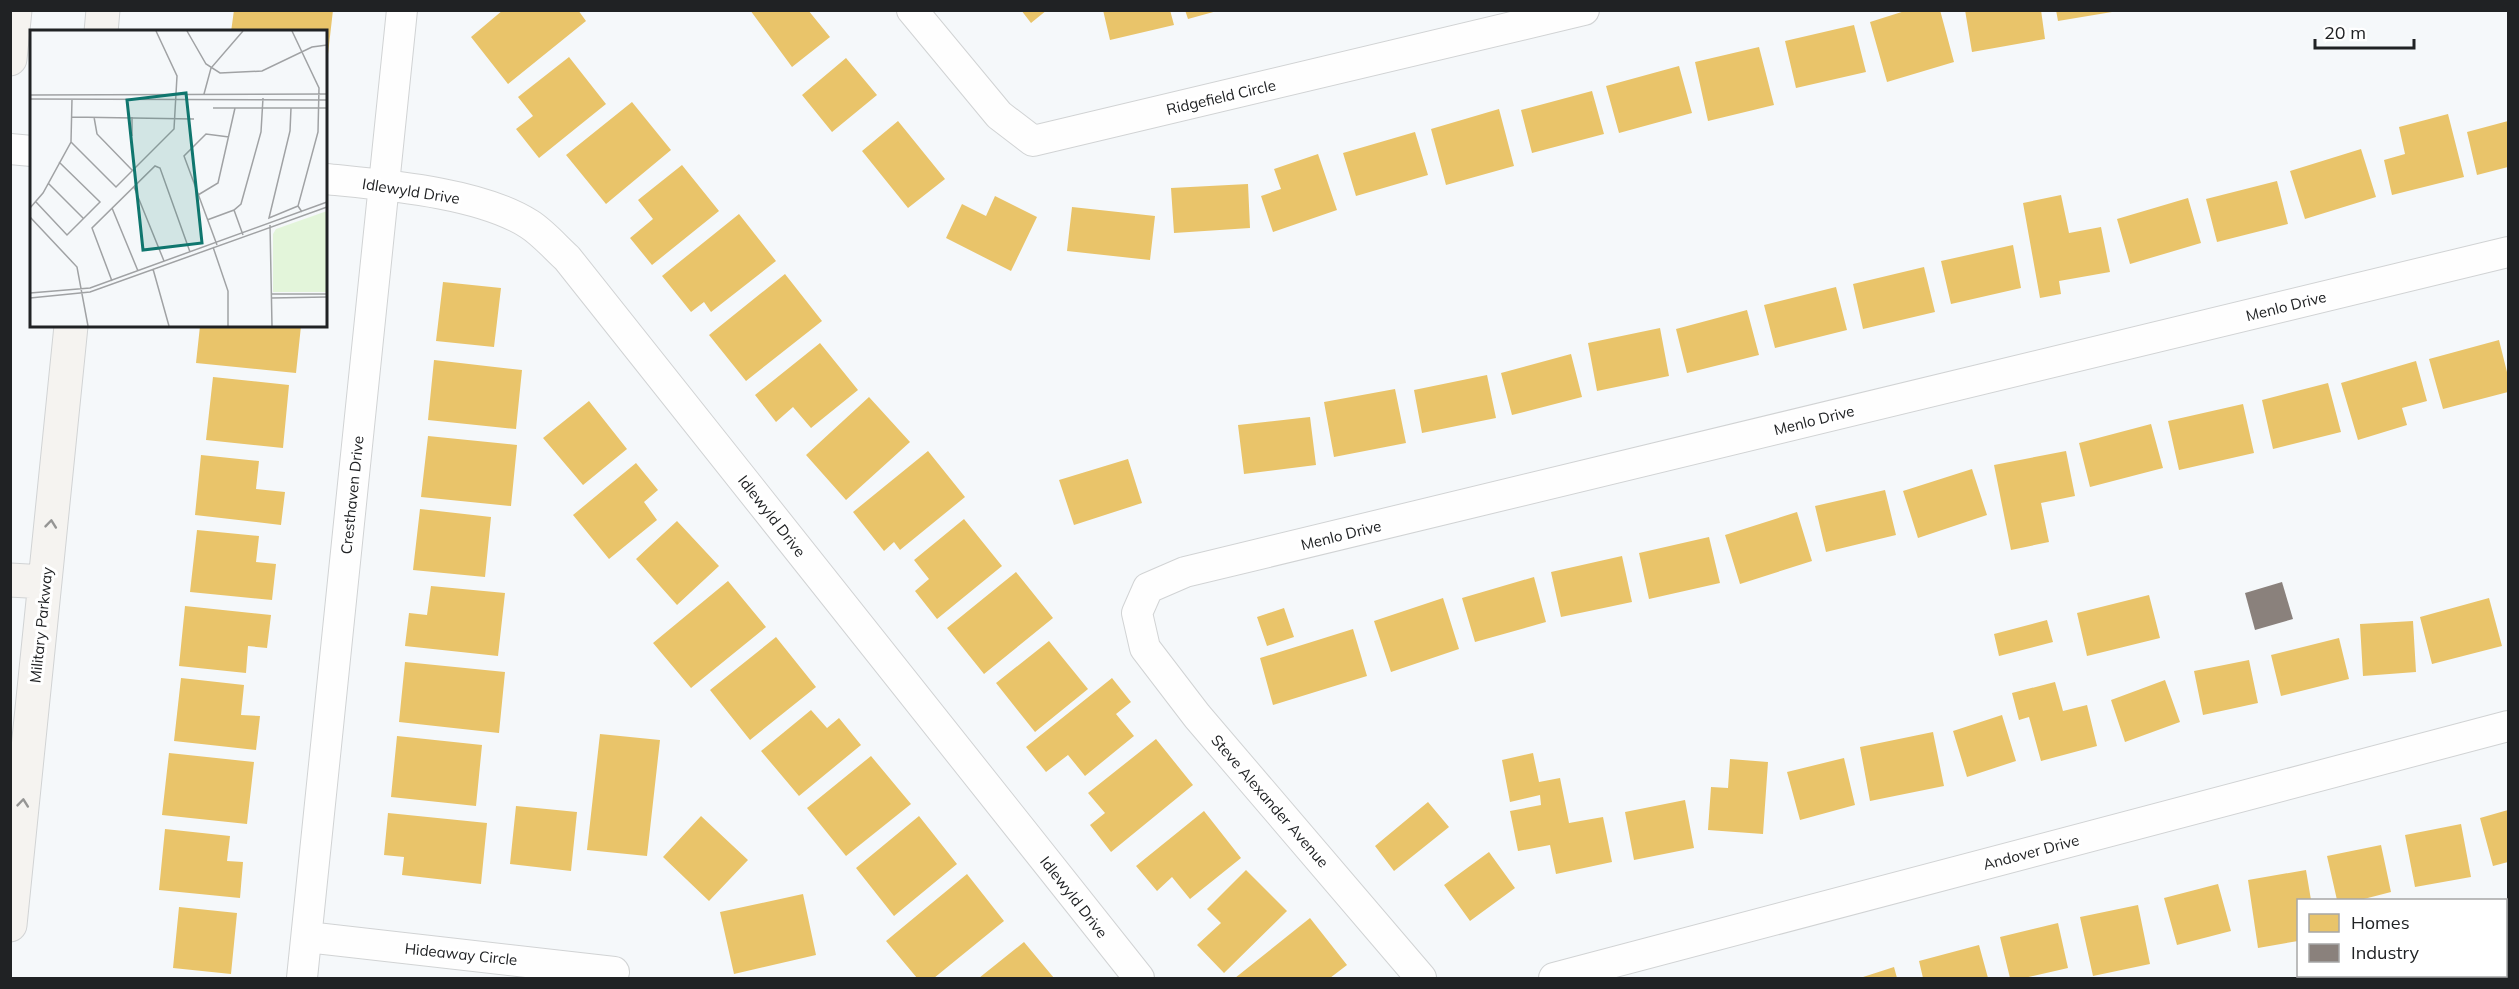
<svg xmlns="http://www.w3.org/2000/svg" width="2519" height="989" font-family="Mulish,sans-serif">
  <style>
    .homes { fill: #e9c46a }
    .industry { fill: #8a817c }
    .lines { fill: none; stroke-linecap: round; stroke-linejoin: round }
    .minor-casing { stroke: #d1d3d4; stroke-width: 32 }
    .secondary-casing { stroke: #d1d3d4; stroke-width: 35 }
    .minor { stroke: #fefefe; stroke-width: 30 }
    .secondary { stroke: #f5f3f0; stroke-width: 33 }
    .oneway { stroke: #959594 }
    .labels { text-anchor: middle; dominant-baseline: central; stroke-width: 6; stroke-linejoin: round; paint-order: stroke }
    .street-label { font-size: 15px; fill: #202224; stroke: #fff }
    .inset-road { fill: none; stroke: #a0a2a4; stroke-width: 1.5 }
    .view { fill: #0f766e; fill-opacity: 0.15; stroke: #0f766e; stroke-width: 3 }
    .inset-edge { fill: none; stroke: #202224; stroke-width: 3 }
  </style>
  <rect width="100%" height="100%" fill="#f5f8fa"/>
  <!-- homes -->
  <path class="homes" d="M234,10H333L328,54L326,53V32H231Z
    M503,10H578L586,21L508,84L471,37Z
    M750,10H808L830,37L792,67Z
    M1021,10H1047L1031,23Z
    M1103,10H1170L1174,25L1110,40Z
    M1185,10H1217V11L1188,19Z
    M1908,10H1940L1954,62L1887,82L1870,22Z
    M1965,10H2041L2045,39L1972,52Z
    M2056,10H2112V12L2058,21Z
    M1854,25L1866,72L1796,88L1785,41Z
    M1759,47L1774,105L1708,121L1695,62Z
    M569,57L606,104L539,158L516,129L533,116L518,97Z
    M846,58L877,95L832,132L802,95Z
    M1679,66L1692,113L1619,133L1606,86Z
    M1592,91L1604,134L1532,153L1521,110Z
    M632,102L671,150L606,204L566,155Z
    M1499,109L1514,166L1446,185L1431,129Z
    M2448,114L2464,177L2392,195L2384,160L2405,154L2399,127Z
    M898,121L945,179L908,208L862,151Z
    M2508,121V167L2477,175L2467,132Z
    M1415,132L1428,175L1356,196L1343,153Z
    M2361,149L2376,197L2305,219L2290,171Z
    M1318,154L1337,210L1273,232L1261,196L1281,189L1274,169Z
    M682,165L719,211L652,265L630,238L653,219L638,200Z
    M2277,181L2288,224L2217,242L2206,199Z
    M1248,184L1250,228L1174,233L1171,188Z
    M2061,195L2069,233L2101,227L2110,272L2059,281L2061,294L2040,298L2023,203Z
    M995,196L1037,217L1011,271L946,238L962,204L986,216Z
    M2188,198L2201,243L2130,264L2117,219Z
    M1072,207L1155,216L1150,260L1067,251Z
    M739,214L776,261L711,312L704,302L691,312L662,276Z
    M2013,245L2021,288L1951,304L1941,261Z
    M1924,267L1935,312L1863,329L1853,284Z
    M785,274L822,321L746,381L709,335Z
    M443,282L501,288L494,347L436,341Z
    M1836,287L1847,330L1775,348L1764,305Z
    M1747,310L1759,355L1687,373L1676,329Z
    M200,326H301L296,373L196,363Z
    M1660,328L1669,376L1597,391L1588,343Z
    M2499,340L2508,376V392L2443,409L2429,359Z
    M820,343L858,390L811,428L793,407L776,422L755,395Z
    M1571,354L1582,397L1512,415L1501,373Z
    M434,360L522,370L516,429L428,420Z
    M2416,361L2427,401L2402,408L2407,425L2358,440L2341,383Z
    M1487,375L1496,418L1422,433L1414,390Z
    M213,377L289,385L283,448L206,440Z
    M2328,383L2341,432L2273,449L2262,400Z
    M1395,389L1406,443L1334,457L1324,402Z
    M869,397L910,442L846,500L806,455Z
    M589,401L627,449L583,485L543,438Z
    M2243,404L2254,453L2179,470L2168,421Z
    M1310,417L1316,465L1244,474L1238,425Z
    M2151,424L2163,468L2090,487L2079,443Z
    M428,436L517,445L511,506L421,497Z
    M928,451L965,497L900,550L894,542L884,551L853,512Z
    M2066,451L2075,496L2041,503L2049,542L2011,550L1994,465Z
    M201,455L259,461L256,489L285,492L281,525L195,515Z
    M1128,459L1142,503L1074,525L1059,480Z
    M636,463L658,490L644,502L657,520L609,559L573,515Z
    M1972,469L1987,515L1918,538L1903,491Z
    M1885,490L1896,535L1826,552L1815,506Z
    M420,509L491,517L485,577L413,570Z
    M1797,512L1812,561L1740,584L1725,535Z
    M964,519L1002,566L937,619L915,591L929,579L914,560Z
    M677,521L719,566L677,605L636,559Z
    M197,530L259,536L256,562L276,564L272,600L190,592Z
    M1709,537L1720,583L1649,599L1639,553Z
    M1622,556L1632,602L1561,617L1551,572Z
    M1016,572L1053,618L984,674L947,628Z
    M1534,577L1546,622L1475,642L1462,598Z
    M728,581L766,627L691,688L653,643Z
    M431,586L505,593L498,656L405,646L409,613L427,615Z
    M2149,595L2160,638L2087,656L2077,613Z
    M1443,598L1459,649L1391,672L1374,621Z
    M2489,598L2502,646L2432,664L2420,617Z
    M185,606L271,615L267,648L248,646L246,673L179,666Z
    M1284,608L1294,637L1267,646L1257,617Z
    M2047,620L2053,642L1999,656L1994,634Z
    M2413,621L2416,672L2363,676L2360,624Z
    M1353,629L1367,676L1273,705L1260,658Z
    M776,637L816,687L750,740L710,690Z
    M2339,638L2349,679L2281,696L2271,655Z
    M1049,641L1088,689L1035,732L996,683Z
    M2249,660L2258,703L2203,715L2194,671Z
    M405,662L505,672L499,733L399,722Z
    M181,678L244,685L241,715L260,716L256,750L174,741Z
    M1112,678L1131,702L1116,714L1134,736L1085,776L1068,755L1046,772L1026,747Z
    M2165,680L2180,722L2125,742L2111,700Z
    M2055,682L2063,711L2087,705L2097,746L2041,761L2029,717L2019,720L2012,693Z
    M811,710L827,728L839,718L861,745L799,796L761,751Z
    M2002,715L2016,761L1967,777L1953,731Z
    M1933,732L1944,786L1870,801L1860,747Z
    M600,734L660,740L647,856L587,850Z
    M397,736L482,745L476,806L391,797Z
    M1156,739L1193,785L1111,852L1090,825L1105,813L1088,793Z
    M169,753L254,762L247,824L162,815Z
    M1533,753L1539,782L1560,778L1569,823L1603,817L1612,862L1556,874L1550,845L1518,851L1510,811L1541,805L1540,795L1510,802L1502,760Z
    M871,756L911,804L846,856L807,808Z
    M1844,758L1855,805L1800,820L1787,772Z
    M1730,759L1768,762L1763,834L1708,830L1711,787L1728,788Z
    M1685,800L1694,848L1634,860L1625,812Z
    M1428,802L1449,827L1394,871L1375,846Z
    M516,806L577,812L571,871L510,864Z
    M2508,810V862L2493,866L2480,818Z
    M1204,811L1241,858L1190,899L1172,877L1157,891L1136,866Z
    M388,813L487,823L481,884L402,875L404,857L384,855Z
    M701,816L748,860L709,901L663,857Z
    M919,816L957,864L894,916L856,868Z
    M2461,824L2471,877L2415,887L2405,835Z
    M165,829L230,836L227,861L243,862L240,898L159,890Z
    M2381,845L2391,892L2360,900H2337L2327,856Z
    M1489,852L1515,888L1470,921L1444,885Z
    M1246,870L1287,911L1224,973L1197,945L1221,923L1207,909Z
    M2306,870L2311,900H2298V941L2258,948L2248,880Z
    M967,874L1004,921L934,978H917L886,941Z
    M2218,884L2231,931L2177,945L2164,898Z
    M803,894L816,955L734,974L720,912Z
    M2138,905L2150,964L2093,976L2080,917Z
    M179,907L237,913L231,974L173,968Z
    M1310,918L1347,965L1330,978H1235Z
    M2058,923L2068,968L2024,978H2010L2000,937Z
    M1024,942L1054,978H979Z
    M1979,945L1988,978H1923L1919,961Z
    M1894,967L1897,978H1860Z"/>
  <!-- industry -->
  <path class="industry" d="M2282,582L2293,619L2255,630L2245,593Z"/>
  <g class="lines">
    <defs>
      <path id="minor" d="M912,10L999,115L1033,141L1584,10
        M10,149L32,151
        M326,179C384,185 479,192 529,224C542,232 555,247 567,258L1139,978
        M307,937L614,972
        M302,978L402,10
        M1421,978L1197,716L1145,648L1137,613L1148,588L1185,572L2508,252
        M1554,978L2508,726"/>
      <path id="secondary" d="M101,32L103,10
        M10,59L15,10
        M10,580L45,582
        M10,925L71,326"/>
    </defs>
    <!-- minor casing -->
    <use href="#minor" class="minor-casing"/>
    <!-- secondary casing -->
    <use href="#secondary" class="secondary-casing"/>
    <!-- minor -->
    <use href="#minor" class="minor"/>
    <!-- secondary -->
    <use href="#secondary" class="secondary"/>
  </g>
  <!-- one-way arrows -->
  <defs><path id="oneway-chevron" d="M-2-3.5L2.5 0L-2 3.5" fill="none" stroke-width="1.6" stroke-linecap="round" stroke-linejoin="round" transform="scale(1.5)"/></defs>
  <g class="oneway">
    <use href="#oneway-chevron" transform="translate(51 524) rotate(-84)"/>
    <use href="#oneway-chevron" transform="translate(23 803) rotate(-84)"/>
  </g>
  <g class="labels">
    <!-- street labels -->
    <g class="street-label">
      <text transform="translate(1221 97) rotate(-13)">Ridgefield Circle</text>
      <text transform="translate(411 191) rotate(9)">Idlewyld Drive</text>
      <text transform="translate(2286 306) rotate(-14)">Menlo Drive</text>
      <text transform="translate(1814 420) rotate(-14)">Menlo Drive</text>
      <text transform="translate(352 495) rotate(-84)">Cresthaven Drive</text>
      <text transform="translate(772 516) rotate(52)">Idlewyld Drive</text>
      <text transform="translate(1341 535) rotate(-14)">Menlo Drive</text>
      <text transform="translate(41 625) rotate(-84)">Military Parkway</text>
      <text transform="translate(1270 801) rotate(49)">Steve Alexander Avenue</text>
      <text transform="translate(2031 852) rotate(-15)">Andover Drive</text>
      <text transform="translate(1074 897) rotate(52)">Idlewyld Drive</text>
      <text transform="translate(461 954) rotate(6)">Hideaway Circle</text>
    </g>
  </g>
  <!-- overview -->
  <g transform="translate(30 30)">
    <rect width="297" height="297" fill="#f5f8fa"/>
    <path d="M297,181V262H243V204L246,199Z" fill="#e3f5da"/>
    <path class="inset-road" d="M157,1L176,34L190,43L232,41L282,17L297,15M262,1L289,58L288,102L268,176L272,182M174,64L181,38L213,1M0,65L297,64M0,69L297,70M183,78H297M261,78L260,101L239,188L268,176M42,87L164,89M64,87L67,104L102,140M102,106V87M41,112L86,157L144,99L147,46L126,1M18,153L53,188M104,157L134,231M168,165L188,153L205,78M6,172L37,205L70,172L29,132M0,178L13,163L41,112L42,69M82,178L108,241M204,180L213,205M0,187L47,237L58,296M177,190L204,180L211,174L231,102L233,68M240,195L242,296M187,215L154,126L176,104L199,107M183,217L198,261V296M123,239L139,296M82,251L62,198L125,136L130,138L160,222M0,263L60,258L297,172M241,264H297M0,268L60,262L297,177M241,268L297,267"/>
    <path class="view" d="M156,63L172,213L113,220L97,70Z"/>
    <rect width="297" height="297" class="inset-edge"/>
  </g>
  <!-- border -->
  <rect width="2519" height="989" fill="none" stroke="#202224" stroke-width="24"/>
  <!-- legend -->
  <rect x="2297" y="899" width="210" height="78" fill="#ffffff" stroke="#a6a7a7" stroke-width="1.5"/>
  <rect x="2309" y="914" width="30" height="18" fill="#e9c46a" stroke="#a6a7a7" stroke-width="1.5"/>
  <text x="2351" y="929" font-size="18" fill="#202224">Homes</text>
  <rect x="2309" y="944" width="30" height="18" fill="#8a817c" stroke="#a6a7a7" stroke-width="1.5"/>
  <text x="2351" y="959" font-size="18" fill="#202224">Industry</text>
  <!-- scale -->
  <path d="M2315 39v9h99v-9" fill="none" stroke="#202224" stroke-width="3"/>
  <text x="2324" y="39" font-size="18" fill="#202224" stroke="#ffffff" stroke-width="4.5" paint-order="stroke">20 m</text>
</svg>
